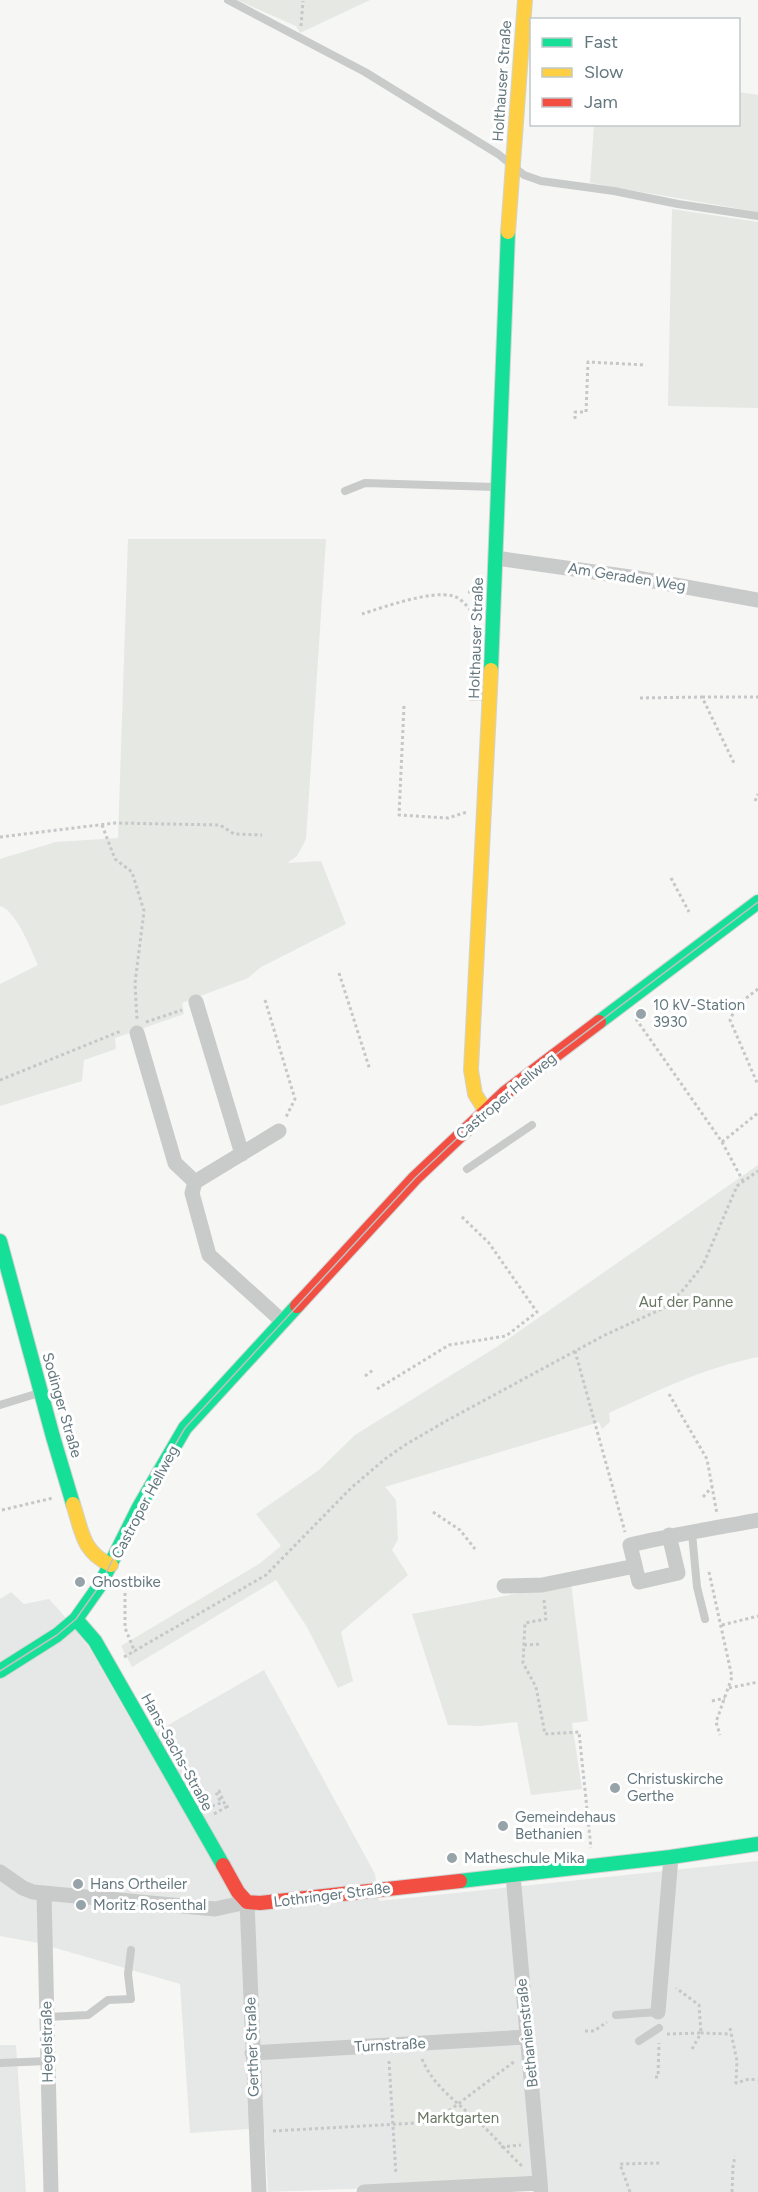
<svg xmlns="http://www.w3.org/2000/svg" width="758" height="2192" font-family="Figtree,sans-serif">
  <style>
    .built { fill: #e6e8e7 }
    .green { fill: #e6e8e3 }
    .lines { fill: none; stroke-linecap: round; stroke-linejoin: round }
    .fast-casing { stroke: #d2d3d3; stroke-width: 16 }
    .slow-casing { stroke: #d2d3d3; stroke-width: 16 }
    .jam-casing { stroke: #d2d3d3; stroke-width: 16 }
    .path { stroke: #c6c7c8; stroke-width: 3; stroke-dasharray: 3 3; stroke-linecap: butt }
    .lane { stroke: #c9cbca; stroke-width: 8 }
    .street { stroke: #c9cbca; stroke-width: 15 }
    .fast { stroke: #16e098; stroke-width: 14 }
    .slow { stroke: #ffcf43; stroke-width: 14 }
    .jam { stroke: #f24e42; stroke-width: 14 }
    .tram { stroke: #bec0c1; stroke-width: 1.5 }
    .poi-dot { fill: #96a3a8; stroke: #fff; stroke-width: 2 }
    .labels { text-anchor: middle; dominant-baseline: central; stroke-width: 6; stroke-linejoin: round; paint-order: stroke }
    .street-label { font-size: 15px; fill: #63777e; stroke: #fff }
    .poi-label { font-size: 15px; fill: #63777e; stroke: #fff; text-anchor: start }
    .park-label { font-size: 15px; fill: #697762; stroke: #fff }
  </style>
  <rect width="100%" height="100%" fill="#f6f6f5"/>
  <!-- built -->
  <path class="built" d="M11,1592L24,1604L49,1599L60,1611L90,1649L142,1740L264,1670L375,1874L379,1901L758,1861V2192H549L547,2179L401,2187L268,2192L264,2128L190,2133L180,1984L38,1943L0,1936V1599Z
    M0,2045H16L26,2192H0Z"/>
  <!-- green -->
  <path class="green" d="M237,0H370L300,33L296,26Z
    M739,92L758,95V212L590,183L594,125L738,124Z
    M672,209L758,222V408L668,406Z
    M128,539H326L306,839L297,856L287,863L321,861L346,924L261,967L248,978L182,1003L184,1014L115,1038L116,1049L84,1060L82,1081L0,1106V984L38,965C31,950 17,911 0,906V859L56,842L118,838Z
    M758,1165V1357C706,1367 657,1391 609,1413L610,1422L602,1429L599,1422L385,1487L396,1500L398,1539L392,1550L408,1575L341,1632L353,1681L338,1688L307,1627L276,1580L132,1667L121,1646L259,1564L281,1546L256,1514L319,1470L355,1435L498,1346Z
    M571,1583L588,1721L572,1723L582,1789L531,1795L517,1722L480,1726L448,1725L412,1614Z
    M517,2048V2066L524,2164L518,2181L401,2187L392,2058Z"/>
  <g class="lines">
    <defs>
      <path id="fast" d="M491,670L508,232
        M599,1022L758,902
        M0,1241L53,1437L73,1504
        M76,1619L95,1641L223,1865
        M0,1671L57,1635L76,1619L100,1585L139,1507L185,1428L297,1306
        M460,1881L671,1857L758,1844"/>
      <path id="slow" d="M508,232L525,0
        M485,1110L475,1094L471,1070L491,670
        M73,1504C82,1531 82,1552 111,1565"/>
      <path id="jam" d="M297,1306L415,1178L505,1093L599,1022
        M223,1865L238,1892L247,1902L260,1903L460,1881"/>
    </defs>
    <!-- fast casing -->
    <use href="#fast" class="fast-casing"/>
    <!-- slow casing -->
    <use href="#slow" class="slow-casing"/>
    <!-- jam casing -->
    <use href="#jam" class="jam-casing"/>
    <!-- path -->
    <path class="path" d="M301,26L303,1
      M575,419V412H586L588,362L646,365
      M468,592H475
      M362,614C384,607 431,590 453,596C461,598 466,605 471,611
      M702,697H758
      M640,698L702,697L734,763
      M404,706L399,815L448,818L467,812
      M755,801L758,794
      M102,825L115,859L132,872L144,911L135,983L137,1019
      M0,837L115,823L220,825L234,834L262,835
      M671,878L689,912
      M339,973L370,1070
      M758,989L737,1005L730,1020L758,1085
      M265,1000L295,1099L285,1119
      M636,1019L722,1142L743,1181
      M146,1022L182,1010
      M0,1080L121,1031
      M722,1142L758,1113
      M575,1351L625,1532
      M365,1376L373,1370
      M377,1389L449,1345L506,1336L537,1312L489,1243L460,1215
      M669,1394L707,1459L717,1514
      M703,1497L712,1487
      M2,1510L53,1498
      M433,1512L460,1530L475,1549
      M709,1572L732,1677L716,1722L720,1735
      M125,1581V1628L135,1652
      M544,1600L546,1619L525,1623L523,1663L536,1687L545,1734L579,1732L591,1848
      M722,1625L758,1616
      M524,1645L542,1644
      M124,1657L266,1575L351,1488L385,1459L405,1445L446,1421L603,1336L664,1308L683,1290L703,1265L737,1186L758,1171
      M729,1688L758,1682
      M712,1701L725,1698
      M212,1806L221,1803L216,1792L219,1791L226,1807L229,1806
      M214,1814L226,1807
      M730,2028L737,2061L736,2083L749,2079L758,2080
      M585,2031H594L607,2022
      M667,2034L701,2033L699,2005L676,1988
      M692,2049L701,2033L731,2034
      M422,2059C433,2086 459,2104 481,2124C495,2137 508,2153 523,2167
      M389,2061L396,2175
      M655,2077H658L659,2043
      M273,2131L434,2122L515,2061
      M501,2147L521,2145
      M630,2192L620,2164L662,2163
      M732,2192L733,2167L735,2156"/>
    <!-- lane -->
    <path class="lane" d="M228,0L365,72L498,154L524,175L541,181L614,191L678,204L758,216
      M345,491L365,483L495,487
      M472,697H488
      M467,1169L532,1125
      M0,1405L39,1393
      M692,1533L697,1587L705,1619
      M616,2015L658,2012
      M47,2017L88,2015L108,2000L131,1999L128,1974L131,1950
      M639,2041L659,2028
      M0,2063L48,2061"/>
    <!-- street -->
    <path class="street" d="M496,558L637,578L758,600
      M196,1002L242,1154
      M137,1033L175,1163L195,1182
      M279,1131L195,1182L192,1193L209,1255L282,1321
      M669,1535L678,1573L639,1582L630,1545C672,1535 715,1528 758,1520
      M504,1586L542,1585L635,1566
      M0,1872L23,1888L33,1892L215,1909L247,1902L259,2192
      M513,1875L541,2192
      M44,1893L51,2192
      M658,2012L671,1857
      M252,2053L527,2037
      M364,2192L540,2183"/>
    <!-- fast -->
    <use href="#fast" class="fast"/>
    <!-- slow -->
    <use href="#slow" class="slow"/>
    <!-- jam -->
    <use href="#jam" class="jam"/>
    <!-- tram -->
    <path class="tram" d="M0,1671L57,1635L76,1619L100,1585L139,1507L185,1428L415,1178L505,1093L758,902"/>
  </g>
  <!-- markers -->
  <g class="poi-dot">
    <circle cx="641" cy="1014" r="6"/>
    <circle cx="80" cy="1582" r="6"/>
    <circle cx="615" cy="1788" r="6"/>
    <circle cx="503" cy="1826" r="6"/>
    <circle cx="452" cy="1858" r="6"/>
    <circle cx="78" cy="1884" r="6"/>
    <circle cx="81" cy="1905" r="6"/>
  </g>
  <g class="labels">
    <!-- street labels -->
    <g class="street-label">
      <text transform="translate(502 81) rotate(-86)">Holthauser Straße</text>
      <text transform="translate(627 577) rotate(9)">Am Geraden Weg</text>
      <text transform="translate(476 638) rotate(-88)">Holthauser Straße</text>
      <text transform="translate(506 1096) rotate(-40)">Castroper Hellweg</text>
      <text transform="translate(62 1405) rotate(74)">Sodinger Straße</text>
      <text transform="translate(145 1502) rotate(-62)">Castroper Hellweg</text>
      <text transform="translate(177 1752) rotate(61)">Hans-Sachs-Straße</text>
      <text transform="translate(332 1895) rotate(-7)">Lothringer Straße</text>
      <text transform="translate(527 2033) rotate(-96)">Bethanienstraße</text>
      <text transform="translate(47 2042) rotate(-91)">Hegelstraße</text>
      <text transform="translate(390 2045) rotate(-3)">Turnstraße</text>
      <text transform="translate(252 2047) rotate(-92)">Gerther Straße</text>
    </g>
    <!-- poi labels -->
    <g class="poi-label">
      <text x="653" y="1005">10 kV-Station<tspan x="653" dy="17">3930</tspan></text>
      <text x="92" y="1582">Ghostbike</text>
      <text x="627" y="1779">Christuskirche<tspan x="627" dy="17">Gerthe</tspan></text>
      <text x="515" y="1817">Gemeindehaus<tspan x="515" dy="17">Bethanien</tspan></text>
      <text x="464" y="1858">Matheschule Mika</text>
      <text x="90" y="1884">Hans Ortheiler</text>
      <text x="93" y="1905">Moritz Rosenthal</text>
    </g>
    <!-- park labels -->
    <g class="park-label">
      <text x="686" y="1302">Auf der Panne</text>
      <text x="458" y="2118">Marktgarten</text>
    </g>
  </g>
  <!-- legend -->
  <rect x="530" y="18" width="210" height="108" fill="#ffffff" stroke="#c1c9cb" stroke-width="1.5"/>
  <rect x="542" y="38" width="30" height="9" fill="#16e098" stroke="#c1c9cb" stroke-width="1.5"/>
  <text x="584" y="48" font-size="18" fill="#63777e">Fast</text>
  <rect x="542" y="68" width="30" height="9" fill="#ffcf43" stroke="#c1c9cb" stroke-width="1.5"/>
  <text x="584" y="78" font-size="18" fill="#63777e">Slow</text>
  <rect x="542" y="98" width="30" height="9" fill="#f24e42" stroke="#c1c9cb" stroke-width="1.5"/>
  <text x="584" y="108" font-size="18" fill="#63777e">Jam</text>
</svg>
